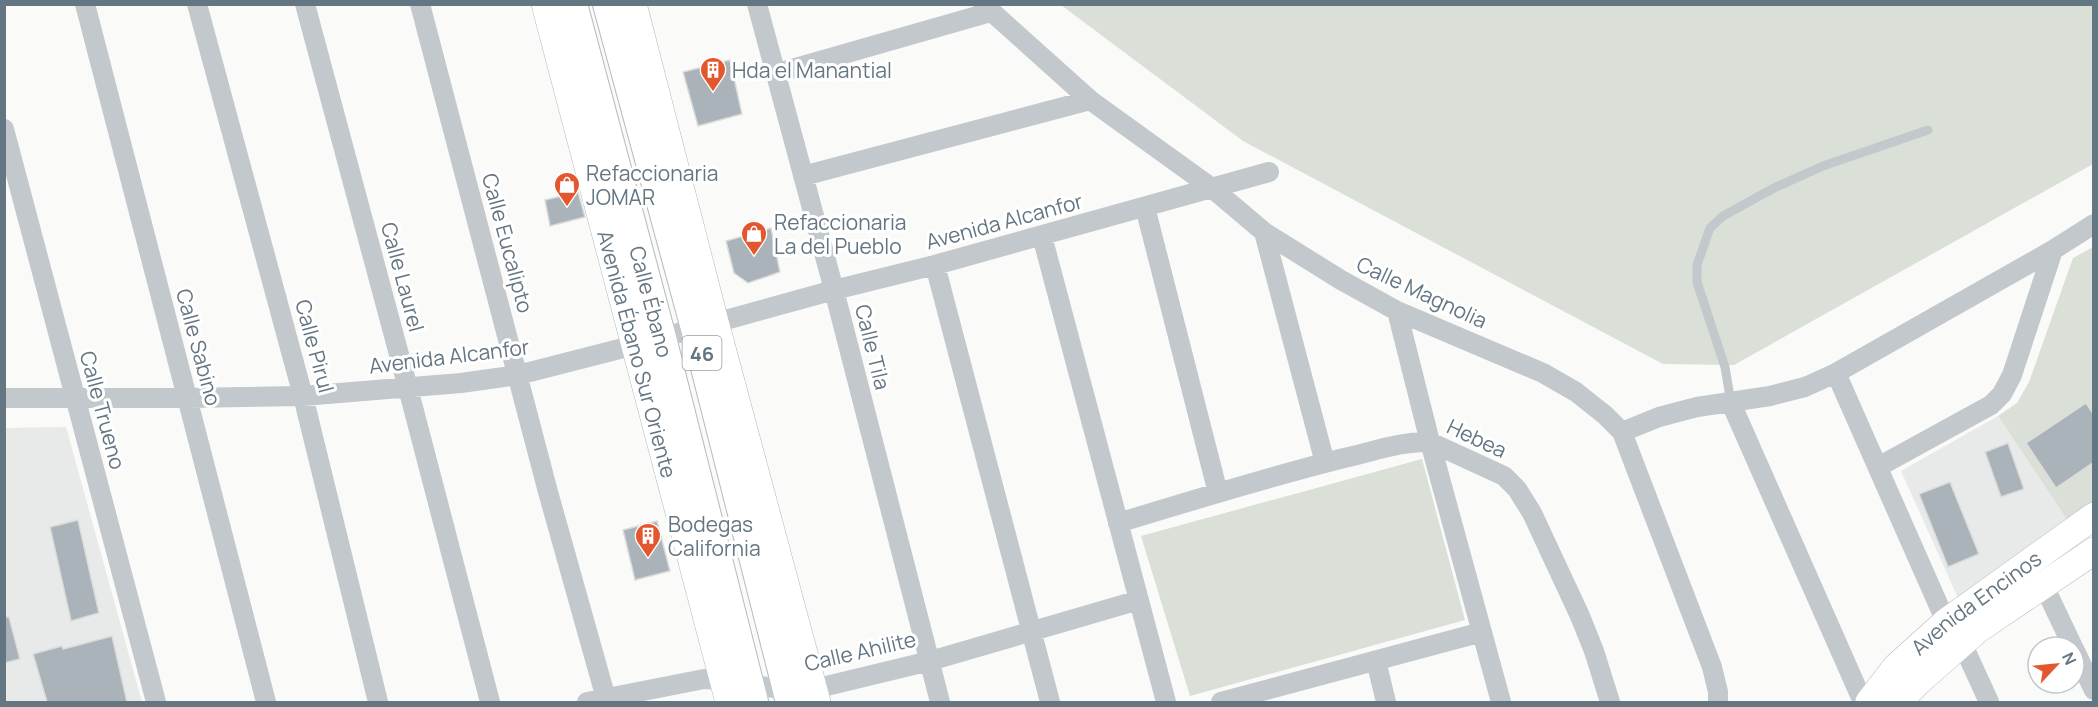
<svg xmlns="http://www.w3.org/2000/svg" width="2098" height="707" font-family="Manrope,sans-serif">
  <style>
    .built { fill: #e8e9e9 }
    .green { fill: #dadfd7 }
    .building { fill: #aab3b9; stroke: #dcdcda; stroke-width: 1.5 }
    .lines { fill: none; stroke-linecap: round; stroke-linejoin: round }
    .secondary-casing { stroke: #b3babf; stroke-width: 28 }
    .primary-casing { stroke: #b5babe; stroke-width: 32 }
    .lane { stroke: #c3c8cc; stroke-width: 9 }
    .street { stroke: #c3c8cc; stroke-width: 20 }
    .secondary { stroke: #fff; stroke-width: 27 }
    .primary { stroke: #fff; stroke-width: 30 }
    .labels { text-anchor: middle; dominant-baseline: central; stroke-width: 6; stroke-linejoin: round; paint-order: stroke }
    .shield { fill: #fff; stroke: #939fa8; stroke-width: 1.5 }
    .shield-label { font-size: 20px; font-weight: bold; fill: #657683 }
    .poi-label { font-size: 21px; fill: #657683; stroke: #fff; text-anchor: start }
    .street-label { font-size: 21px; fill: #657683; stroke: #fff }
  </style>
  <rect width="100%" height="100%" fill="#fafaf8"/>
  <!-- built -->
  <path class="built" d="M1998,416L2068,521L1958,598L1901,471Z
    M66,427L142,702H5L4,428Z"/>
  <!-- green -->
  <path class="green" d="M1061,5H2093V164L1734,365L1663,364L1243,141Z
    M2093,247V506L2068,521L1998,416L2017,403L2029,382L2073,258Z
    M1422,459L1465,620L1190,696L1141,536Z"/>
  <!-- building -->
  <path class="building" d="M730,60L742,114L698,126L683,72Z
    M578,192L585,217L550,226L545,200Z
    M771,228L780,272L748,283L734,273L726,241Z
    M2086,403L2094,415V462L2056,488L2026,443Z
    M2008,443L2024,489L2001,497L1985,452Z
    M1950,482L1979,554L1948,567L1919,494Z
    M78,520L99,613L71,621L50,527Z
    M657,521L670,571L635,580L623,530Z
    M4,617H9L20,659L4,663Z
    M112,636L127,702H47L33,654L62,646L63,649Z"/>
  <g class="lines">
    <defs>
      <g id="secondary">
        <path id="s1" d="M545,4L729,702"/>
        <path d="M633,4L715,322L817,702"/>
        <path id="s2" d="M1869,702L1896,667L1946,622L2094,516"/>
        <path d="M1898,702L1919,681L1977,630L2094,551"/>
      </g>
      <g id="primary">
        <path id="s3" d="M572,4L661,338L753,702"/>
        <path d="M608,4L696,328L791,702"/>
      </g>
    </defs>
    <!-- secondary casing -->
    <use href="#secondary" class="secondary-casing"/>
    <!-- primary casing -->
    <use href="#primary" class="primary-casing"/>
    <!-- lane -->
    <path class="lane" d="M1731,403L1725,367L1697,282V265L1710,228L1723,216L1774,188L1823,166L1928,130"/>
    <!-- street -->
    <path class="street" d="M85,4L266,702
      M197,4L303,396L378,702
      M305,4L408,388L490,702
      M420,4L548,492L607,702
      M757,4L834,290L940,702
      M983,4L1090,100L1212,188L1264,232L1341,280L1397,311L1543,373L1576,392L1605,415L1622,432L1712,667L1718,692V702
      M774,74L991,12
      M4,129L156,702
      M803,176L1090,100
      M1145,207L1218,493
      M1264,232L1325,463
      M1042,236L1166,702
      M935,265L1050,702
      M1397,311L1430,442L1501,702
      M1836,373L1946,622L1962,643L1989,702
      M4,398H188L303,396L461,383L518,375L635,345L834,290L935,265L1269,172
      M1731,403L1863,702
      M1622,432L1659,417L1697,407L1770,396L1805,387L1836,373L2053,250L2094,224
      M1878,467L1991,405L2002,394L2012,375L2053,250
      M1118,523C1193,500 1268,477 1344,458C1372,452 1401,441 1430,442L1504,476L1517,489L1532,513L1580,616L1594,651L1610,702
      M2044,586L2073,647
      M2074,649L2094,690
      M1376,661L1386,702
      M587,702L704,679L722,680L788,690L814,689L930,661L1139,600
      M1221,702L1482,632"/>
    <!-- secondary -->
    <use href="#secondary" class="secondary"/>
    <!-- primary -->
    <use href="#primary" class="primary"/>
  </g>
  <!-- icons -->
  <defs>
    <symbol id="building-pin" viewBox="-11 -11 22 30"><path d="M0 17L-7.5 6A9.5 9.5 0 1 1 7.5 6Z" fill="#e4572e" stroke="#fff"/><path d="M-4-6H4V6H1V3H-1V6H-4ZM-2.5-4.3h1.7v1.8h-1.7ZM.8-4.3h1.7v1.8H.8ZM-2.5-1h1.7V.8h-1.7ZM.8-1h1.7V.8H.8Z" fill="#fff"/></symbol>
    <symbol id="shop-pin" viewBox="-11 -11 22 30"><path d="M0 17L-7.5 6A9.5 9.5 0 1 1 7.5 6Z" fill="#e4572e" stroke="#fff"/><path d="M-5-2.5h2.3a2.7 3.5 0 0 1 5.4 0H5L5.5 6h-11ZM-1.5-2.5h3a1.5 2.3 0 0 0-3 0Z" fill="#fff"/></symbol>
  </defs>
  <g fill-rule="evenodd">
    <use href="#building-pin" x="698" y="55" width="30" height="40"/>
    <use href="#shop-pin" x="552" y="170" width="30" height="40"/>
    <use href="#shop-pin" x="739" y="219" width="30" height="40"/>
    <use href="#building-pin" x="633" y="521" width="30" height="40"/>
  </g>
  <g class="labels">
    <!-- shield labels -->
    <rect class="shield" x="682.5" y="336" width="39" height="34" rx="4.5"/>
    <g class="shield-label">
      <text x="702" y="353">46</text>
    </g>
    <!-- poi labels -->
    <g class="poi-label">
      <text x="732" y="70">Hda el Manantial</text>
      <text x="586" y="173">Refaccionaria<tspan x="586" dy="24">JOMAR</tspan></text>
      <text x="774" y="222">Refaccionaria<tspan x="774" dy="24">La del Pueblo</tspan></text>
      <text x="668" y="524">Bodegas<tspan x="668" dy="24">California</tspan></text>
    </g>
    <!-- street labels -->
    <g class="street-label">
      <text transform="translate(1004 221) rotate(-15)">Avenida Alcanfor</text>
      <text transform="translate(508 243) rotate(75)">Calle Eucalipto</text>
      <text transform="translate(403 277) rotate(75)">Calle Laurel</text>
      <text transform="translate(1422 292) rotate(25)">Calle Magnolia</text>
      <text stroke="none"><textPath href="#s3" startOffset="308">Calle Ébano</textPath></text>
      <text transform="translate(315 346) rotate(75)">Calle Pirul</text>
      <text transform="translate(199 347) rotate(75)">Calle Sabino</text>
      <text transform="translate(873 347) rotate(76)">Calle Tila</text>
      <text stroke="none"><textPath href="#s1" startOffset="362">Avenida Ébano Sur Oriente</textPath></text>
      <text transform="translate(449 356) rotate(-7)">Avenida Alcanfor</text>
      <text transform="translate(103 410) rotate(75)">Calle Trueno</text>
      <text transform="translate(1477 438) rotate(25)">Hebea</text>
      <text stroke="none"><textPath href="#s2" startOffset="147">Avenida Encinos</textPath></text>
      <text transform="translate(860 651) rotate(-13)">Calle Ahilite</text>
    </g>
  </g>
  <!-- border -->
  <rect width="2098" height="707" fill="none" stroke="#657683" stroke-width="12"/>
  <!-- north arrow -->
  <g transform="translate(2056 665) rotate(64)"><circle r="28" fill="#ffffff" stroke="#c1c8cd" stroke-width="1.5"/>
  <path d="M0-4.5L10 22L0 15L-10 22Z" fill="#e4572e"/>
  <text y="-9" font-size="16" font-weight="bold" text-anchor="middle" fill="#657683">N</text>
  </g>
</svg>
